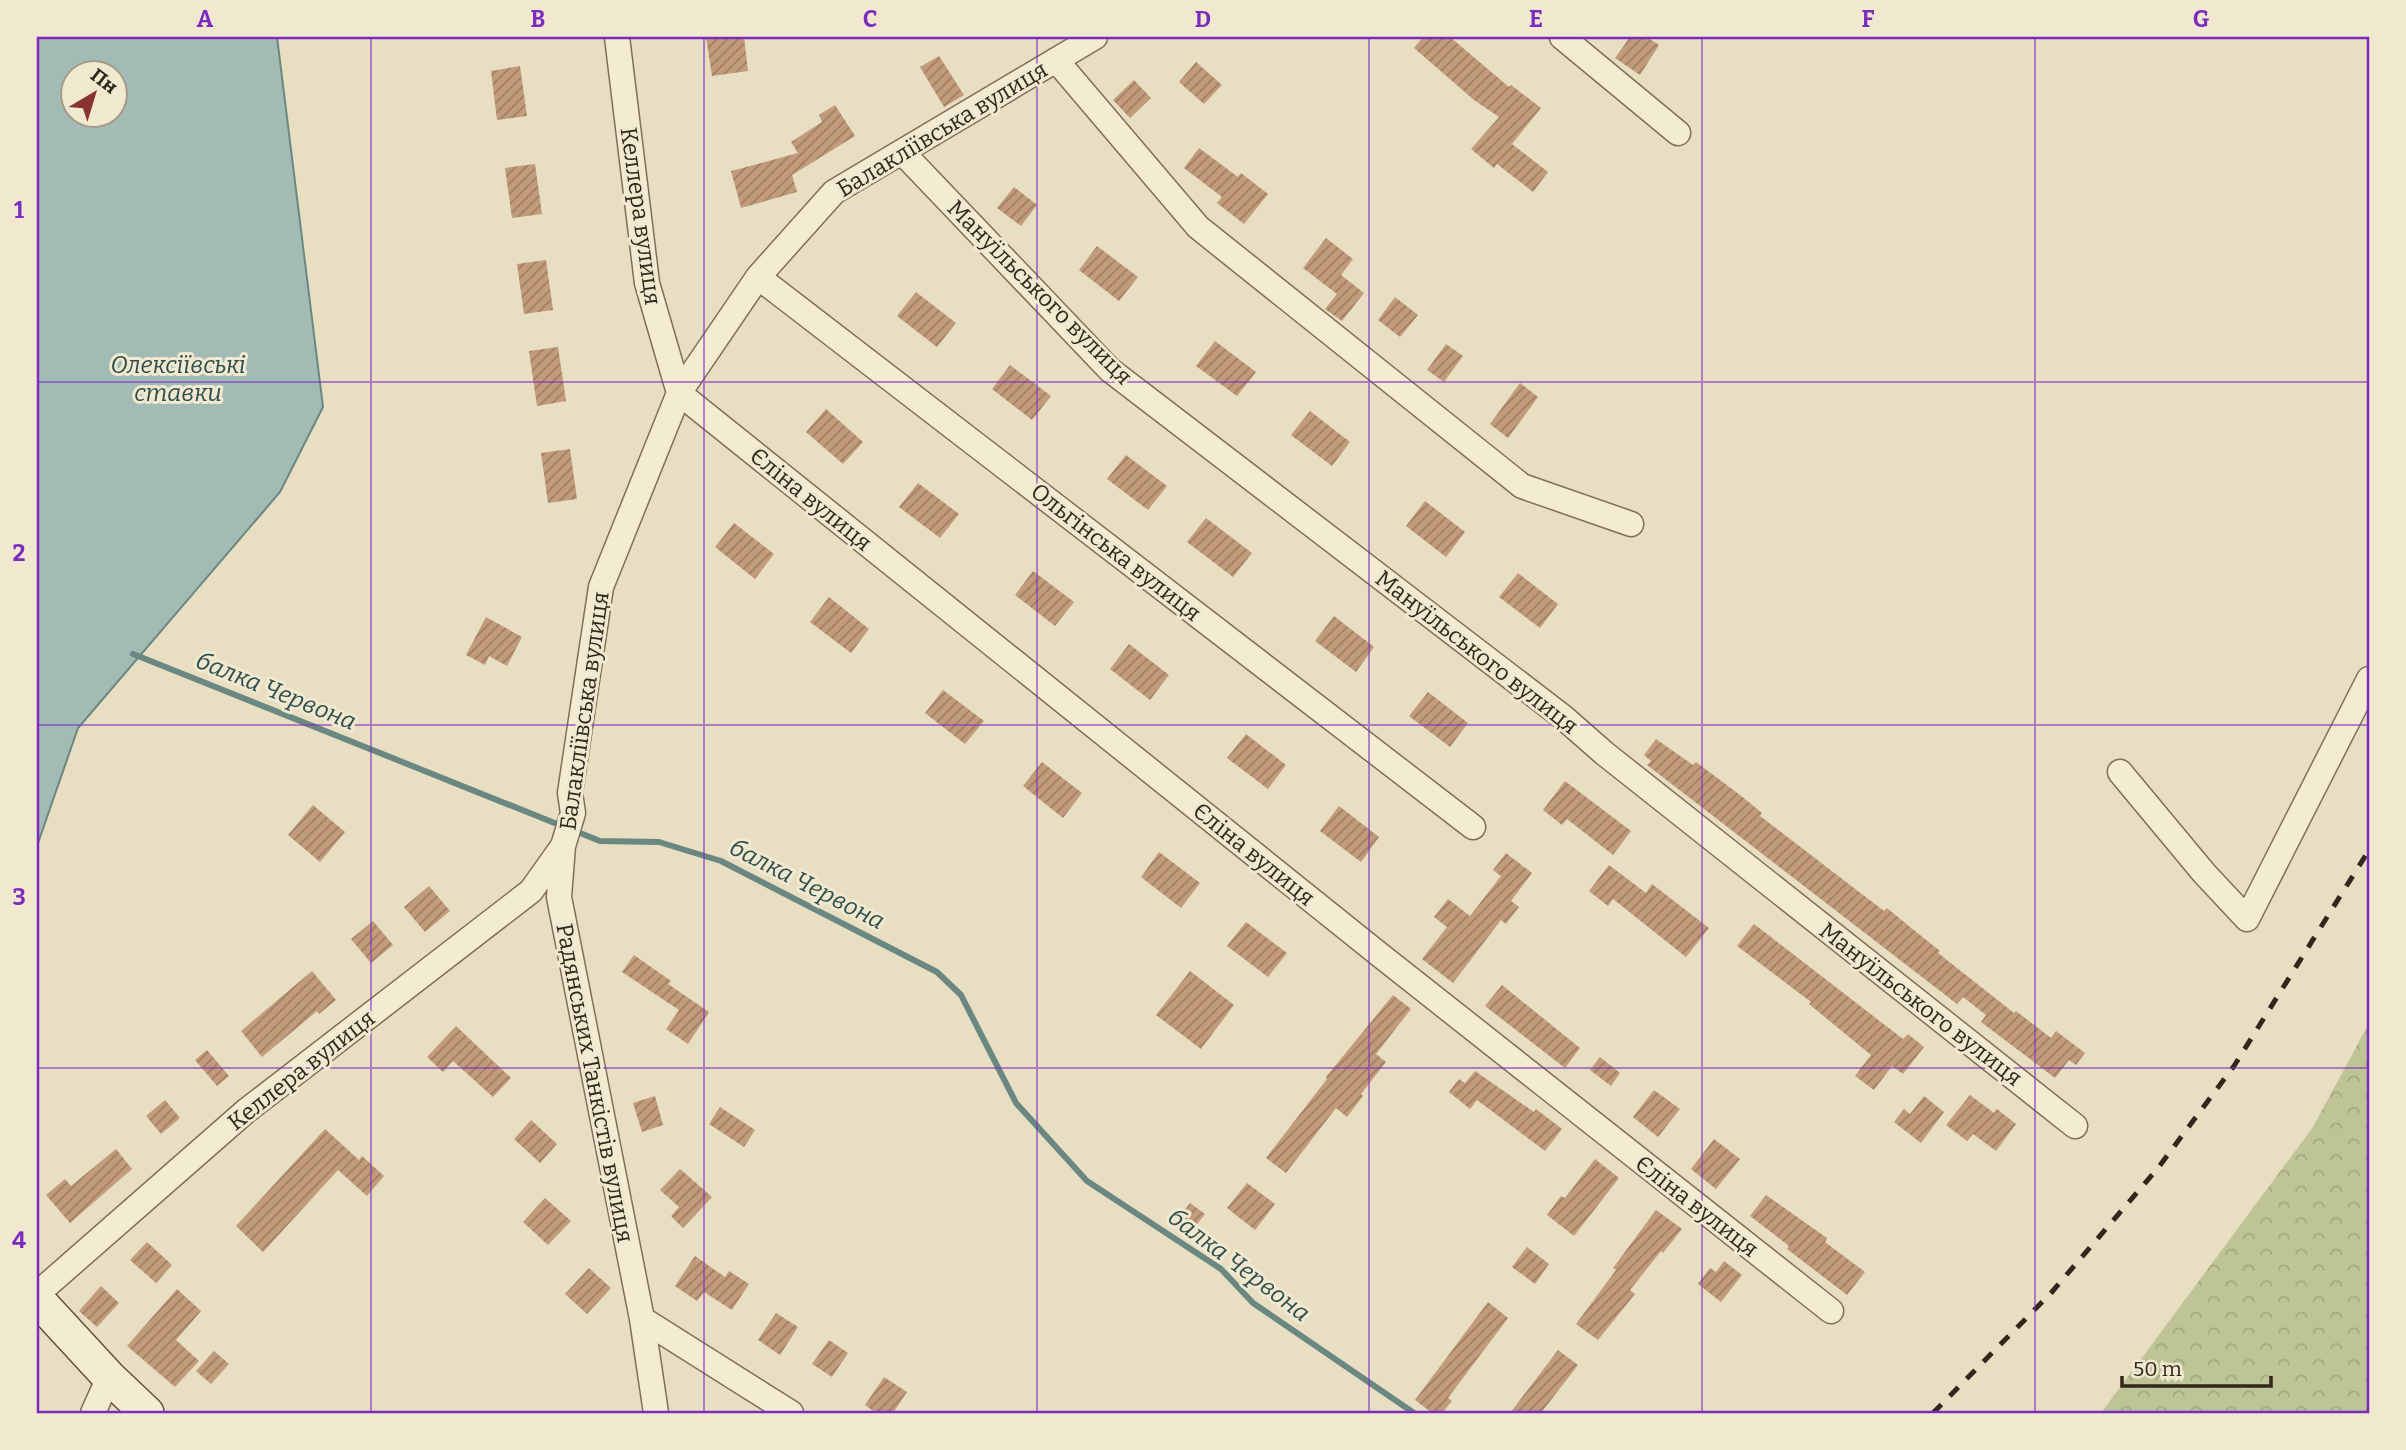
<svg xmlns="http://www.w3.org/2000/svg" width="2406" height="1450" font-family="Bitter,serif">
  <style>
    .forest { fill: url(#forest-crowns) }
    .water { fill: #a3bbb5; stroke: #6b8781; stroke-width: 2; fill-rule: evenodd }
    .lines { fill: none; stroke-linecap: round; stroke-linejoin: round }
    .stream { stroke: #6b8781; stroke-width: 6 }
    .building { fill: url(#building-hatch) }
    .street-casing { stroke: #7f6f5a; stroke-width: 27 }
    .secondary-casing { stroke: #61513e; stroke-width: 36 }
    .street { stroke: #f4ebd3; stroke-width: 24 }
    .secondary { stroke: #f4ebd3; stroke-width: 33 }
    .rail { stroke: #31271d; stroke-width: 5; stroke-dasharray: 12 12; stroke-linecap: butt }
    .grid { fill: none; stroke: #7b2cbf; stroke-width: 2; stroke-opacity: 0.55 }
    .labels { text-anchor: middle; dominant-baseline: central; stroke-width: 6; stroke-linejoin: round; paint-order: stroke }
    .street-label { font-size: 23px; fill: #31271d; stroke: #f0e8cf }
    .water-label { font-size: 24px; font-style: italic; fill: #2e4f4e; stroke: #f0e8cf }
    .neatline { fill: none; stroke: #7b2cbf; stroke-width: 2.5 }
    .grid-label { font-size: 23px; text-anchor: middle; font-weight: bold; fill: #7b2cbf }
  </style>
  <defs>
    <pattern id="forest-crowns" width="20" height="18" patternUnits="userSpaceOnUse" patternTransform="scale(1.75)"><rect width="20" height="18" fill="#bec496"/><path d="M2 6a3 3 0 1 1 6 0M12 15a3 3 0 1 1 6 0" fill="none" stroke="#a4a881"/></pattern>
    <pattern id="building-hatch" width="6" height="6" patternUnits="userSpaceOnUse" patternTransform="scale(1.75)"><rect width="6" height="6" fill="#c29b7b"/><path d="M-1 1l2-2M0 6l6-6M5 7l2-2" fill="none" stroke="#9e7e64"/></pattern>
  </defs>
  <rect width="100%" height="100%" fill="#e8dec1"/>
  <!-- forest -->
  <path class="forest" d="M2369,1023V1413H2101L2313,1127Z"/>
  <!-- water -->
  <path class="water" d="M37,37H277L323,407L280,492L78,728L37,846ZM74,74H116V116H74Z"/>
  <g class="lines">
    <!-- stream -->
    <path class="stream" d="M133,654L562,826
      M575,831L600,841L659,842L721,861L937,972L961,995L1016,1103L1087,1181L1221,1269L1253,1303L1414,1413"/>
  </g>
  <!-- building -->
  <path class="building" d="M706,37H744L748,71L712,76Z
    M1423,37H1450L1509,87L1511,85L1541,108L1512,144L1548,172L1533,192L1497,164L1494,168L1471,149L1499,117L1474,100L1414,48Z
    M1630,37H1647L1659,45L1640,75L1615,58Z
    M939,56L964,95L944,107L920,67Z
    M1196,62L1222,85L1204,104L1179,82Z
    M520,66L527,116L497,120L491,71Z
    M1134,80L1151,98L1130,118L1113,100Z
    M835,105L855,136L792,175L797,192L741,208L731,171L798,153L791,142L822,122L819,115Z
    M1199,148L1238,177L1241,173L1268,194L1244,224L1217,203L1222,197L1184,168Z
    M535,164L542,214L512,218L505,168Z
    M1014,187L1037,205L1021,226L997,208Z
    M1326,238L1353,259L1341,275L1364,293L1342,321L1325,309L1337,294L1303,268Z
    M1097,246L1138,277L1119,301L1079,270Z
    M546,260L553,310L524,314L517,264Z
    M916,292L956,323L937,347L897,316Z
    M1395,297L1418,315L1400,337L1378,320Z
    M1215,341L1256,372L1237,396L1196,366Z
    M1446,344L1463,356L1444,382L1427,370Z
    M558,347L566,401L537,406L529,351Z
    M1010,365L1051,396L1032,420L992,389Z
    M1520,383L1538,397L1508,438L1490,424Z
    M826,409L863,442L843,464L806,432Z
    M1310,411L1350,442L1332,466L1291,435Z
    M570,449L577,499L548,503L541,453Z
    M1126,455L1167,486L1148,510L1107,479Z
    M918,483L959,514L940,538L899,507Z
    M1425,501L1465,532L1446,557L1406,526Z
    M1206,518L1252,553L1233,577L1187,542Z
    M734,523L774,554L755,579L715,547Z
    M1033,571L1074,602L1055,626L1015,595Z
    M1518,573L1558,604L1540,628L1499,597Z
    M829,597L869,629L851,653L810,622Z
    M1334,616L1374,647L1356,672L1315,641Z
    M486,617L522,637L507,666L489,656L485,665L466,655Z
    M1129,644L1169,675L1150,700L1110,669Z
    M943,690L984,721L965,744L925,713Z
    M1428,692L1468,723L1450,747L1409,716Z
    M1246,734L1286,765L1268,789L1227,758Z
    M1656,739L1693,765L1696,762L1740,795L1762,813L1760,816L1884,911L1887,908L1910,927L1940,951L1938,953L2014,1013L2016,1011L2051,1038L2056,1031L2085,1053L2076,1065L2069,1060L2055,1078L1981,1022L1986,1015L1963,997L1957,1004L1647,765L1651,761L1644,755Z
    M1042,762L1082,793L1063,818L1023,786Z
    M1565,781L1631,831L1613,855L1567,819L1562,825L1543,810Z
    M313,805L345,832L320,862L288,835Z
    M1339,806L1379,837L1361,862L1320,831Z
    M1159,852L1200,883L1181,908L1141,877Z
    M1506,853L1532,873L1511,901L1519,907L1506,924L1501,920L1453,983L1422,959L1447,927L1434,917L1448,899L1470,916L1501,876L1493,870Z
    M1609,865L1646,893L1652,884L1709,928L1686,957L1613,899L1608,906L1589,891Z
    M429,886L450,911L425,932L404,907Z
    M373,921L393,945L371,963L351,939Z
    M1246,922L1287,953L1268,977L1227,946Z
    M1754,924L1903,1039L1908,1034L1924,1047L1903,1074L1892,1066L1874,1090L1855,1076L1871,1055L1809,1004L1811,1002L1737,946Z
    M634,955L671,981L668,984L709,1012L688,1044L666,1029L679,1010L622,972Z
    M312,971L336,1000L319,1014L317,1011L262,1057L241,1031Z
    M1190,971L1234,1005L1201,1049L1156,1015Z
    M1502,985L1580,1048L1565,1068L1485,1006Z
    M1393,995L1411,1009L1376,1054L1386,1062L1361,1094L1363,1096L1347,1117L1336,1108L1286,1173L1266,1158L1327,1079L1326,1077Z
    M456,1026L511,1078L493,1097L453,1061L443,1072L427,1057Z
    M207,1050L229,1076L217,1086L195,1060Z
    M1600,1057L1620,1073L1611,1086L1590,1070Z
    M1475,1071L1534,1112L1536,1109L1562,1129L1545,1151L1477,1100L1470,1109L1449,1092L1459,1079L1465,1083Z
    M1654,1090L1680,1109L1658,1137L1633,1117Z
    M1970,1095L1994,1113L1997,1109L2016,1124L1996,1151L1973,1134L1967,1141L1946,1125Z
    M655,1096L663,1125L642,1132L633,1103Z
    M1924,1096L1944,1112L1921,1143L1894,1122L1904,1109L1910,1114Z
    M165,1100L180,1118L161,1134L146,1116Z
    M720,1107L755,1130L744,1147L709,1124Z
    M531,1120L557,1144L540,1163L514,1139Z
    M325,1129L359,1160L362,1156L384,1176L367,1196L338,1170L263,1252L236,1226Z
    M1714,1139L1740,1159L1716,1189L1691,1169Z
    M116,1149L132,1169L70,1223L46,1195L65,1179L71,1186Z
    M1595,1159L1619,1178L1574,1236L1547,1215L1561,1196L1565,1198Z
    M680,1169L712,1197L683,1228L671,1216L679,1207L660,1190Z
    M1247,1183L1275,1204L1255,1230L1227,1208Z
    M1766,1195L1827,1238L1825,1242L1865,1272L1847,1295L1787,1249L1789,1246L1750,1216Z
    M545,1198L571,1221L548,1245L523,1222Z
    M1190,1203L1205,1214L1188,1236L1173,1225Z
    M1656,1210L1682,1229L1663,1253L1661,1251L1630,1290L1635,1294L1598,1340L1576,1324L1616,1270L1613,1268Z
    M147,1242L172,1265L156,1283L130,1260Z
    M1527,1247L1549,1264L1535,1284L1512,1267Z
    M695,1256L725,1277L729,1271L749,1284L732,1310L704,1292L697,1301L675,1286Z
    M1724,1261L1742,1275L1721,1302L1698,1284L1710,1268L1716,1272Z
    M589,1268L611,1288L587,1314L565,1294Z
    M101,1286L119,1303L97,1327L79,1311Z
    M177,1289L201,1311L176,1340L199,1361L175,1387L127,1346Z
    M1488,1302L1508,1318L1448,1398L1452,1401L1442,1413H1432L1415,1400Z
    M776,1313L798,1327L780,1355L758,1340Z
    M829,1340L848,1353L832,1377L812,1364Z
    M1558,1350L1578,1365L1541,1413H1510Z
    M214,1351L229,1364L211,1384L196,1371Z
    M884,1377L907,1392L893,1413H876L865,1405Z"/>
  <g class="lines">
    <defs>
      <path id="street" d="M617,37L647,283L679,393L1380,955L1831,1311
        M1562,37L1678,133
        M1056,60L1198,227L1522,486L1631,524
        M902,152L1110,370L1563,717L1604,753L2075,1126
        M758,277L1473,827
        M2120,772L2204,873L2247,919L2369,679
        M37,1294L246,1111L531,891L563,846
        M642,1319L791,1413
        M93,1413L109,1377
        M656,1413L642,1319L559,897L563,846L573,813L570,793L601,587L679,393L758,277L834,192L1095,37"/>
      <path id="secondary" d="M37,1299L109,1377L147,1413"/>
    </defs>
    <!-- street casing -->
    <use href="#street" class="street-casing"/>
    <!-- secondary casing -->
    <use href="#secondary" class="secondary-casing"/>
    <!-- street -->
    <use href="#street" class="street"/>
    <!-- secondary -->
    <use href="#secondary" class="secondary"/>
    <!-- rail -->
    <path class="rail" d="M1933,1413L2051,1293L2158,1168L2234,1066L2369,850"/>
  </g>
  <!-- grid -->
  <path class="grid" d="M371,37V1413M704,37V1413M1037,37V1413M1369,37V1413M1702,37V1413M2035,37V1413M37,382H2369M37,725H2369M37,1068H2369"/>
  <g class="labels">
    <!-- street labels -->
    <g class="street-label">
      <text transform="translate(942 129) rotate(-31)">Балакліївська вулиця</text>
      <text transform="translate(641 216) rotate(82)">Келлера вулиця</text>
      <text transform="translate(1040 292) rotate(45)">Мануїльського вулиця</text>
      <text transform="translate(811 499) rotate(39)">Єліна вулиця</text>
      <text transform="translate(1116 552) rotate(38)">Ольгінська вулиця</text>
      <text transform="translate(1477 652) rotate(38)">Мануїльського вулиця</text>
      <text transform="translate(584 711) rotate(-82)">Балакліївська вулиця</text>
      <text transform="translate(1254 854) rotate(39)">Єліна вулиця</text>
      <text transform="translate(1921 1004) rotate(38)">Мануїльського вулиця</text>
      <text transform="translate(301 1070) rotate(-38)">Келлера вулиця</text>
      <text transform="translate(595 1083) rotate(79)">Радянських Танкістів вулиця</text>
      <text transform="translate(1697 1206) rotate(38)">Єліна вулиця</text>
    </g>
    <!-- water labels -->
    <g class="water-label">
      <text x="178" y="365">Олексіївські<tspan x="178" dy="28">ставки</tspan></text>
      <text transform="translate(276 691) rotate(22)">балка Червона</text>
      <text transform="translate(807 884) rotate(27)">балка Червона</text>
      <text transform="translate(1239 1265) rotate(37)">балка Червона</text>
    </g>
  </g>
  <!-- border -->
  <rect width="2406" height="1450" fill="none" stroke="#f0e8cf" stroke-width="77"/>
  <!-- north arrow -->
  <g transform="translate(94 94) rotate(38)"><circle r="33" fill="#f0e8cf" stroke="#a49b88" stroke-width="2"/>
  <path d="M0-5L12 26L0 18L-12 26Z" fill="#883331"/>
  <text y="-10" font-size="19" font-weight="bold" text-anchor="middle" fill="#31271d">Пн</text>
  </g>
  <!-- scale -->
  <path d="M2122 1376v10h149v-10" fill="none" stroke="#31271d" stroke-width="3.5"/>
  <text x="2133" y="1376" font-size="21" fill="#31271d" stroke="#f0e8cf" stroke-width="5" paint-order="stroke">50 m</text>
  <rect x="38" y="38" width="2330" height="1374" class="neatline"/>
  <g class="grid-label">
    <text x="205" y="27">A</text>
    <text x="538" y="27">B</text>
    <text x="870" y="27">C</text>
    <text x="1203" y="27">D</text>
    <text x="1536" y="27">E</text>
    <text x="1868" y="27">F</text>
    <text x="2201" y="27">G</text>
    <text x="19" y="218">1</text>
    <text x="19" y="561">2</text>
    <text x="19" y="905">3</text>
    <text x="19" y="1248">4</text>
  </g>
</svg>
